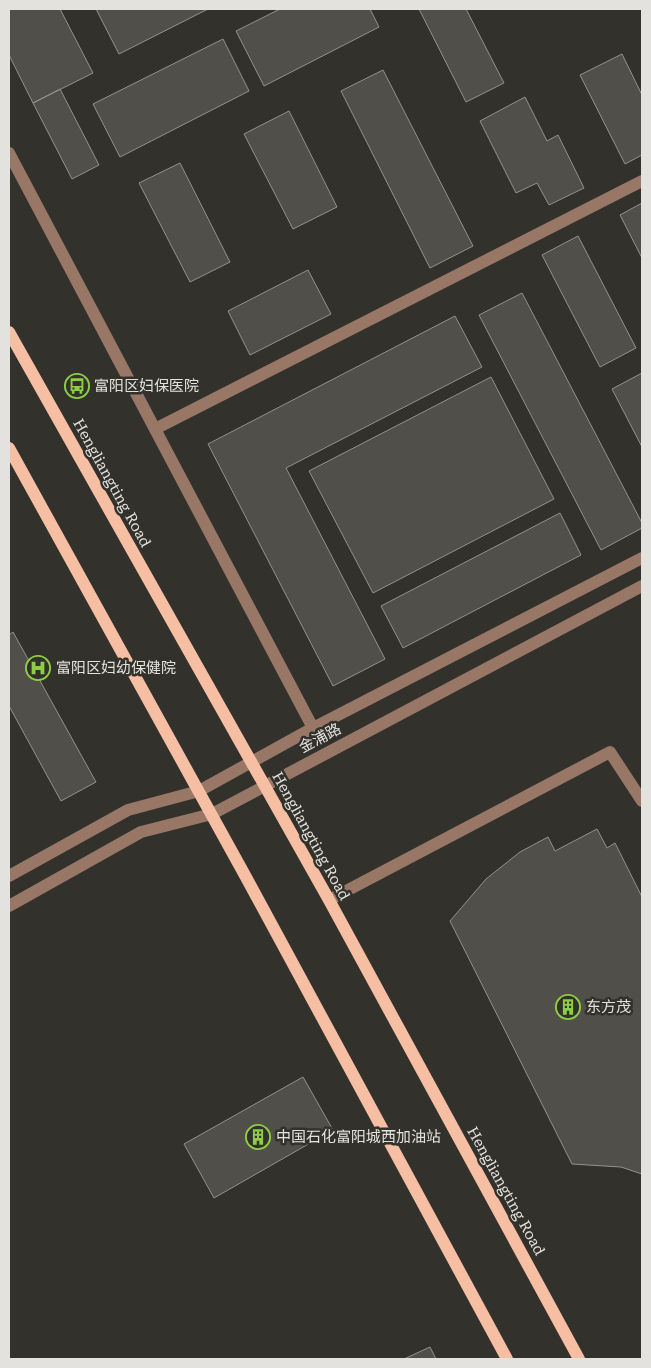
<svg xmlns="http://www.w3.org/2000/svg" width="651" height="1368" font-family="'Roboto Serif','Noto Sans SC',serif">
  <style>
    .building { fill: #504f49; stroke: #93928b }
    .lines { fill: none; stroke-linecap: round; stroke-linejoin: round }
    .minor { stroke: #987766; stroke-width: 12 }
    .major { stroke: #f6bfa3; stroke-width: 12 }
    .labels { text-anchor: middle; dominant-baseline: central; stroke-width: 5; stroke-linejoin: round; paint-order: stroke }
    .poi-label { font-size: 15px; fill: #e3e2df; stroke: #33312c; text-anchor: start }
    .street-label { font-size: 15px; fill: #e3e2df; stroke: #33312c }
  </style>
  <rect width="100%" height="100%" fill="#33312c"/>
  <!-- building -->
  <path class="building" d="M9,9H60L93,73L33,103L9,55Z
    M96,9H208L119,54Z
    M280,9H370L379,27L264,86L236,31Z
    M419,9H466L504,83L466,102Z
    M223,39L249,91L120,157L93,104Z
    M622,54L642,95V155L625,164L580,75Z
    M383,70L473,246L430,268L341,91Z
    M60,89L99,165L72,179L33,103Z
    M525,97L547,141L558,135L584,188L549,205L537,183L516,193L480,121Z
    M289,111L337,207L293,229L244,134Z
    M180,163L230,262L190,282L139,183Z
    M642,203V258L620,215Z
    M578,236L636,348L600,367L542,255Z
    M308,270L331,314L250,355L228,311Z
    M522,293L642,523V528L601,550L479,315Z
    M455,316L482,367L286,468L385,659L333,686L208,444Z
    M642,373V447L612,389Z
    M491,377L554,499L373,593L309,471Z
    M560,513L581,555L403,648L381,606Z
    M13,632L96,782L61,801L9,706V635Z
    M597,829L607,848L615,843L642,897V1174L621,1167L572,1164L450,921L486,879L520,852L548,837L555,851Z
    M303,1077L333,1130L214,1198L184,1144Z
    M430,1347L436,1359H404Z"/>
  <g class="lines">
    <!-- minor -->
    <path class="minor" d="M9,153L313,728
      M155,429L642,181
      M9,876L128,810L199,791L313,728L642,558
      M329,900L610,752L642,801
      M9,906L141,832L212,814L642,586"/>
    <!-- major -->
    <path class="major" d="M9,332L329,900L579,1359
      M9,448L247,879L507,1359"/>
  </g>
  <!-- icons -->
  <defs>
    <symbol id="bus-ring" viewBox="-11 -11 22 22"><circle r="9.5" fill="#33312c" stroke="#8dce44" stroke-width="1.5"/><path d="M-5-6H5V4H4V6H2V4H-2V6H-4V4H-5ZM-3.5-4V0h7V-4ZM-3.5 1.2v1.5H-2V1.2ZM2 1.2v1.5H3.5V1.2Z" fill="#8dce44"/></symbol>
    <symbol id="hospital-ring" viewBox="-11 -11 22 22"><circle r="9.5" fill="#33312c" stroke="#8dce44" stroke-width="1.5"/><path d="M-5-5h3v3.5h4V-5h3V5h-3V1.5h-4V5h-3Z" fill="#8dce44"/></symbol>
    <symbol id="building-ring" viewBox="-11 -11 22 22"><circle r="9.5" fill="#33312c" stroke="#8dce44" stroke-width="1.5"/><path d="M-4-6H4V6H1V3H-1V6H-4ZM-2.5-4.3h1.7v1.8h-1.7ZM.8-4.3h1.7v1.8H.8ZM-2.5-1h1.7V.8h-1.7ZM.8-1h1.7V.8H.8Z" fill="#8dce44"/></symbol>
  </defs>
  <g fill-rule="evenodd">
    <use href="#bus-ring" x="63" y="372" width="28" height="28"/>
    <use href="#hospital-ring" x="24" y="654" width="28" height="28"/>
    <use href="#building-ring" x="554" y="993" width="28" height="28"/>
    <use href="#building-ring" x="244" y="1123" width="28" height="28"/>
  </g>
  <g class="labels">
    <!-- poi labels -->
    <g class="poi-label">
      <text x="94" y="386">富阳区妇保医院</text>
      <text x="56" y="668">富阳区妇幼保健院</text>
      <text x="586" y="1007">东方茂</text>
      <text x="276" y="1137">中国石化富阳城西加油站</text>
    </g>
    <!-- street labels -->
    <g class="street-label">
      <text transform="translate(112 483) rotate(61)">Hengliangting Road</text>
      <text transform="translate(320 738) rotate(-28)">金浦路</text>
      <text transform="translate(311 836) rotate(61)">Hengliangting Road</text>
      <text transform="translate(506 1191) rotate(61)">Hengliangting Road</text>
    </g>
  </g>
  <!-- border -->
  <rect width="651" height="1368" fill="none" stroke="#e3e2df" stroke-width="20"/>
</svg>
